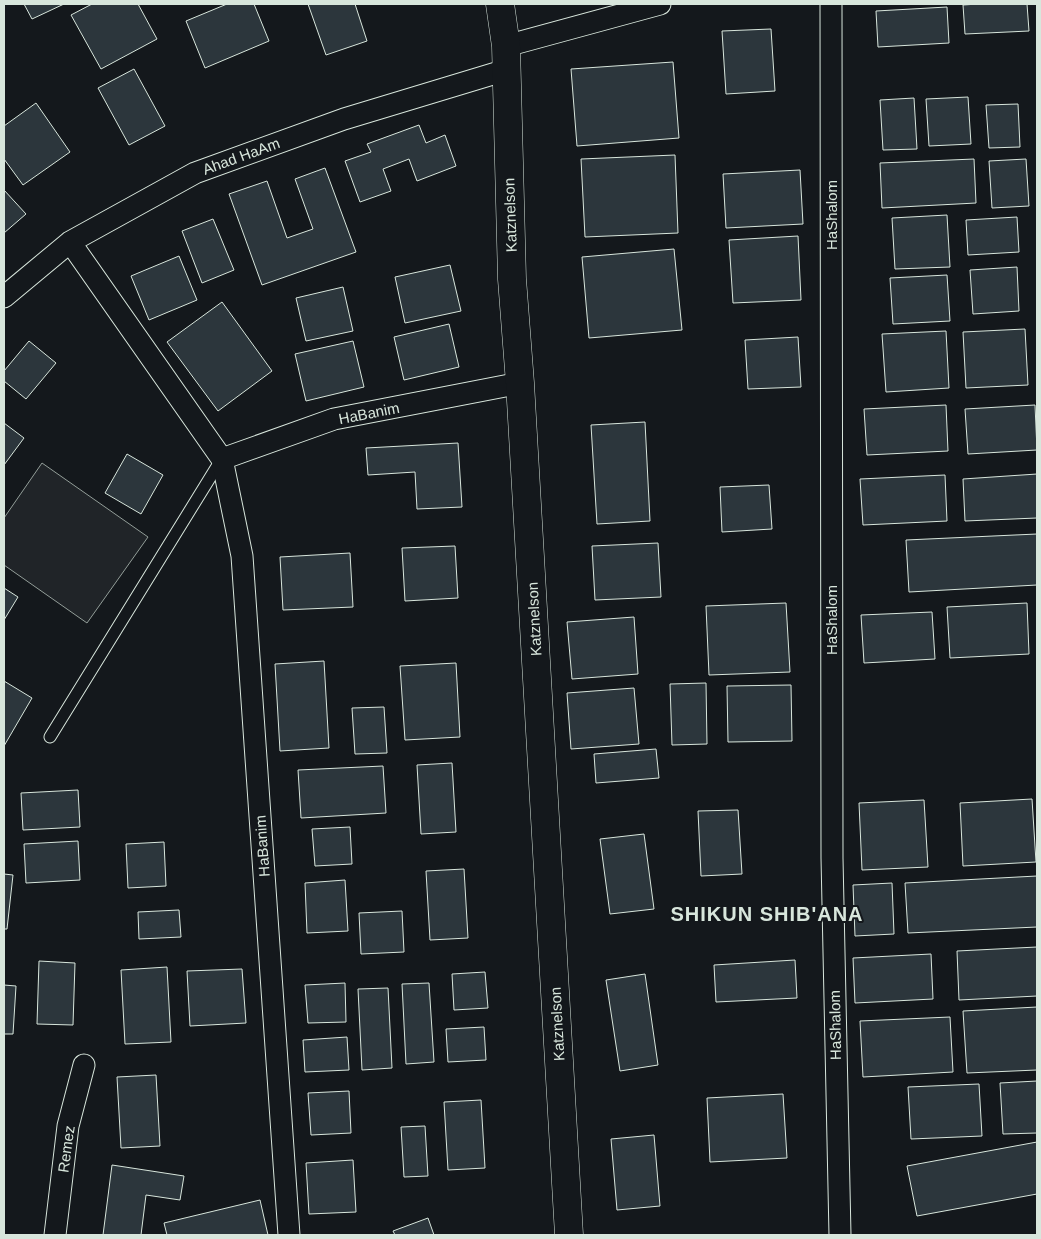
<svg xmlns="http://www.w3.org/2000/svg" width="1041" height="1239" font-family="Helvetica,sans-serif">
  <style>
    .green { fill: #202428; stroke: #939e99 }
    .building { fill: #2c363c; stroke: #d8e6dc }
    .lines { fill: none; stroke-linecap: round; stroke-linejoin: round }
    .service-casing { stroke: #d8e6dc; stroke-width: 13 }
    .minor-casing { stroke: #d8e6dc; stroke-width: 23 }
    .tertiary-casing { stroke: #d8e6dc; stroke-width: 29 }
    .service { stroke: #14181c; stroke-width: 11 }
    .minor { stroke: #14181c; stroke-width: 21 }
    .tertiary { stroke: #14181c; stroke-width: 28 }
    .labels { text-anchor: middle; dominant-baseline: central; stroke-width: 4; stroke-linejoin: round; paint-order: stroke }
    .street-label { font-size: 15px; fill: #d8e6dc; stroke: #14181c }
    .district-label { font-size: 20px; font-weight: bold; letter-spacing: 1px; fill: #d8e6dc; stroke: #14181c }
  </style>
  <rect width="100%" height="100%" fill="#14181c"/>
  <!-- green -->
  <path class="green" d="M42,463L148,537L87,623L4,565V518Z"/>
  <!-- building -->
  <path class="building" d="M24,4H64L32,19Z
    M92,4H138L157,39L101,69L71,15Z
    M227,4H254L269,41L205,68L186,21Z
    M308,4H355L367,41L326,55Z
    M978,4H1027L1029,31L965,34L963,5Z
    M947,7L949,43L878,47L876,11Z
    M771,29L775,91L726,94L722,31Z
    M673,62L679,138L577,146L571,69Z
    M134,69L165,126L129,145L98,88Z
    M968,97L971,144L929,146L926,99Z
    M914,98L917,149L883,150L880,100Z
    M36,103L70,152L23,185L4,159V126Z
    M1018,104L1020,147L989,148L986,105Z
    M419,125L426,143L445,135L456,166L417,181L409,159L383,169L391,191L360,202L345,161L371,152L367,144Z
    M675,155L678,233L585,237L581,159Z
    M974,159L976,203L882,208L880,163Z
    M1026,159L1029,206L992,208L989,161Z
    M325,168L356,252L262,285L229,194L267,181L287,238L313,229L295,179Z
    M800,170L803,224L726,228L723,174Z
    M4,190L26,214L4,233Z
    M947,215L950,267L895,269L892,218Z
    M1017,217L1019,252L968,255L966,220Z
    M213,219L234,270L202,283L182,231Z
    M798,236L801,300L733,303L729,240Z
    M674,249L682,330L589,338L582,257Z
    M179,256L197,300L149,320L131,276Z
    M450,265L461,311L405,323L395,277Z
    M1017,267L1019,311L973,314L970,270Z
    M947,275L950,321L893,324L890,278Z
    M343,287L353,331L306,341L296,298Z
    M222,302L272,371L218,411L167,342Z
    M449,324L459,367L404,380L394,337Z
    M1025,329L1028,385L966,388L963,332Z
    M946,331L949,388L886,392L882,334Z
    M798,337L801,387L748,389L745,340Z
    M29,341L56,363L26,399L4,381V371Z
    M353,341L364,387L306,401L295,354Z
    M946,405L948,451L867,455L864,409Z
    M1035,405L1037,450L968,454L965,409Z
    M645,422L650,521L597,524L591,425Z
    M4,423L24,438L4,465Z
    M458,443L462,507L417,509L415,472L368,475L366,448Z
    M127,454L163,475L141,514L105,493Z
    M1037,474V518L965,521L963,479Z
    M945,475L947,521L863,525L860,479Z
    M769,485L772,529L722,532L720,487Z
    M1037,534V585L909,592L906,540Z
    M658,543L661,597L595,600L592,546Z
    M455,546L458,598L405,601L402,548Z
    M350,553L353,607L283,610L280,557Z
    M4,588L18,597L4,620Z
    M786,603L790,672L709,675L706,606Z
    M1027,603L1029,654L950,658L947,607Z
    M932,612L935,659L864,663L861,615Z
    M634,617L638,674L572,679L567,622Z
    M324,661L329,748L280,751L275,664Z
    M456,663L460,737L405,740L400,666Z
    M4,681L32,698L4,746Z
    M706,683L707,744L672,745L670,684Z
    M791,685L792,741L728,742L727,686Z
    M634,688L639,744L571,749L567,693Z
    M384,707L387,753L355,754L352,708Z
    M656,749L659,778L596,783L594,754Z
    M452,763L456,832L421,834L417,765Z
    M383,766L386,813L301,818L298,770Z
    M78,790L80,827L23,830L21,793Z
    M1032,799L1036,862L963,866L960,803Z
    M924,800L928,867L862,870L859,803Z
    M738,810L742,874L701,876L698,811Z
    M350,827L352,864L315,866L312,829Z
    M644,834L654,909L610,914L600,839Z
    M78,841L80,880L26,883L24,844Z
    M164,842L166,886L128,888L126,844Z
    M464,869L468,938L430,940L426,871Z
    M4,874L13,875L7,929H4Z
    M1037,876V927L908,933L905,883Z
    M345,880L348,931L307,933L305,883Z
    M892,883L894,934L855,936L853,885Z
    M179,910L181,937L139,939L138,912Z
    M402,911L404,952L361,954L359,913Z
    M1037,947V996L959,1000L957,951Z
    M931,954L933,999L855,1003L853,958Z
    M795,960L797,998L716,1002L714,965Z
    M39,961L75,963L73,1025L37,1024Z
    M167,967L171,1042L125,1044L121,970Z
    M242,969L246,1023L190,1026L187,971Z
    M485,972L488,1008L454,1010L452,974Z
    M645,974L658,1065L620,1071L606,980Z
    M345,983L346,1022L308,1023L305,985Z
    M429,983L434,1062L406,1064L402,984Z
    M4,985L16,986L13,1034H4Z
    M388,988L392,1068L362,1070L358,989Z
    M1037,1007V1070L967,1073L963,1011Z
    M950,1017L953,1072L863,1077L860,1021Z
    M484,1027L486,1060L448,1062L446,1029Z
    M347,1037L349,1070L305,1072L303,1040Z
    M156,1075L160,1146L121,1148L117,1077Z
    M1037,1081V1133L1003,1134L1000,1083Z
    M979,1084L982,1136L911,1139L908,1087Z
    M349,1091L351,1133L311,1135L308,1093Z
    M783,1094L787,1158L710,1162L707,1098Z
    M481,1100L485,1168L448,1170L444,1102Z
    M425,1126L428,1176L404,1177L401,1127Z
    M654,1135L660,1206L617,1210L611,1139Z
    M1037,1142V1194L917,1216L907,1166Z
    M353,1160L356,1212L309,1214L306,1163Z
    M112,1165L184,1176L180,1200L146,1195L141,1235H103Z
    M260,1200L268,1235H167L164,1223Z
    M428,1218L434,1235H395L393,1231Z"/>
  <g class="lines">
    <defs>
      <path id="service" d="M50,737L221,460"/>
      <path id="minor" d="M831,4L832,858L840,1235
        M506,46L660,4
        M70,242L222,459L242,556L289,1235
        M4,297L70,242L195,173L344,119L506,70
        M222,459L334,419L520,383
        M55,1235L68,1126L84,1065"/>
      <path id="tertiary" d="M500,4L506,46L512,279L520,383L569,1235"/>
    </defs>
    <!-- service casing -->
    <use href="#service" class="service-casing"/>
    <!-- minor casing -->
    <use href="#minor" class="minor-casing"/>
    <!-- tertiary casing -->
    <use href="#tertiary" class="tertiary-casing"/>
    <!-- service -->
    <use href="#service" class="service"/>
    <!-- minor -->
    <use href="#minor" class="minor"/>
    <!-- tertiary -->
    <use href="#tertiary" class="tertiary"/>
  </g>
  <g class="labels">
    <!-- street labels -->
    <g class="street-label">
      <text transform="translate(241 156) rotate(-20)">Ahad HaAm</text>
      <text transform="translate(510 215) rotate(-92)">Katznelson</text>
      <text transform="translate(831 215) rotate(-90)">HaShalom</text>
      <text transform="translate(369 413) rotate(-11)">HaBanim</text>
      <text transform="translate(534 619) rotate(-93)">Katznelson</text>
      <text transform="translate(831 620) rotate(-90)">HaShalom</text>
      <text transform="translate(262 846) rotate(-94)">HaBanim</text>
      <text transform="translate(557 1024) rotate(-93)">Katznelson</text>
      <text transform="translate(835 1025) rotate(-91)">HaShalom</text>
      <text transform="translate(66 1149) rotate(-82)">Remez</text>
    </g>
    <!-- district labels -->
    <g class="district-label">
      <text x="767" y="914">SHIKUN SHIB'ANA</text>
    </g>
  </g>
  <!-- border -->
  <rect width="1041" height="1239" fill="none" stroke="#d8e6dc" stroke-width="10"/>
</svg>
